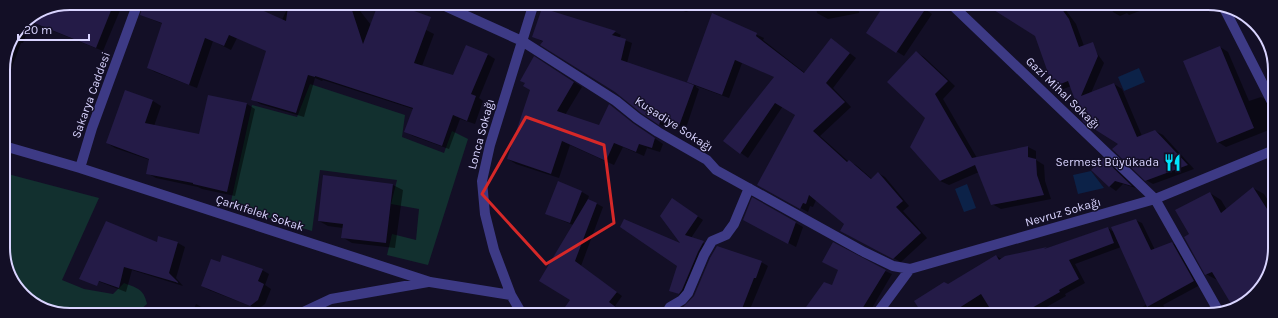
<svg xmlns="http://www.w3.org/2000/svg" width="1278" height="318" font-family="Karla,sans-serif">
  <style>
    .green { fill: #12302f }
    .water { fill: #0c2248 }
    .shadow { fill: #0007 }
    .building { fill: #241b47 }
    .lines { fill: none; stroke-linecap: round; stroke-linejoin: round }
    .minor { stroke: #3d3a85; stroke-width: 10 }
    .marked { fill: none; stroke: #d62828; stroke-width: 3; stroke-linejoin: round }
    .labels { text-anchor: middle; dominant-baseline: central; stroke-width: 3; stroke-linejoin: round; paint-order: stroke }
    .street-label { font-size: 12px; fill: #d9d4ff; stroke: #130f26 }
    .poi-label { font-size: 12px; fill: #d9d4ff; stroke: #130f26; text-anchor: end }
    .rim { fill: none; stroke: #d9d4ff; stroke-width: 2 }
  </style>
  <rect width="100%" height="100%" fill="#130f26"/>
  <!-- green -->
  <path class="green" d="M310,84L405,115L402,137L444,153L452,131L468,139L428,265L387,255L392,234L416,240L419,209L391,204L397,180L320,170L312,231L230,206L252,105L297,117Z
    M4,173L99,198L62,280L84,289L113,294L124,283C137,288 144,289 147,304L135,314H56L22,295L4,262Z"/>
  <!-- water -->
  <path class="water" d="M1139,68L1145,82L1124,91L1118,77Z
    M1091,171L1104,188L1078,194L1073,175Z
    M967,184L976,208L964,212L955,189Z"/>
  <!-- shadow -->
  <path class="shadow" d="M858,5L859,13L828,19L817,13L816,6Z
    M919,5L932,14L904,56L867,33Z
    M988,5H1062L1076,24L1084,46L1094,49L1104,63L1091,93L1114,84L1122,89L1142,136L1155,131L1163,135L1194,169L1153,184L1146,180L1120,144L1071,86L1061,90L1054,86L1036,36Z
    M1110,5H1156L1129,15L1127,13L1120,16L1113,12Z
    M672,6H702L686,12Z
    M252,7L282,20L288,7H357L371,25L377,10L426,30L434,34L422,66L454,77L487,54L495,59L479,98L483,101L475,124L460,119L449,149L413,136L406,132L413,109L323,80L322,81L315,78L304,117L260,104L253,99L267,51L237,38L231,50L213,41L197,88L155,72L148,68L163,24L141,15L143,8Z
    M44,8H139L136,14L121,8L103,51L31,22L23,43H21L11,70L8,69L3,83V65L23,22Z
    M543,10L615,32L621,35L619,38L632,43L627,63L693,85L688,82L713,15L764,38L763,40L805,73L838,44L856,58L833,88L851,107L820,136L849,162L856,165L872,179L878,173L885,177L909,206L903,211L927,238L901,262L848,235L845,224L816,200L813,207L810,206L808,212L758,185L796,115L783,106L748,158L724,141L775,77L742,63L729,98L696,86V87L699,89L686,128L668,122L666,128L641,112L615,91L543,42L533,36Z
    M1220,47L1228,52L1249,101L1261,97L1270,102L1274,108V128L1226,147L1218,142Z
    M916,52L924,57L955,86L943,99L977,158L1028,147L1036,151V160L1044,165L1045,181L1051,199L1001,209L992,204L979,172L949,185L940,181L926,117Z
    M543,62L582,87L565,115L600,127L609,106L663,144L660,152L647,148L644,156L623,147L614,165L570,145L559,178L516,164L508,159Z
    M126,91L153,101L161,106L154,126L200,135L209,96L247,104L255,109L235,196L202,189L198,187L156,178L147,173L150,160L115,148L107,143Z
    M1103,160L1110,164L1136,188L1123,184L1116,191L1109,186Z
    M324,176L393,185L403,190L395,248L352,243L342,237L343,228L328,226L319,221Z
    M559,182L582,192L589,196L588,199L603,207L581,266L622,296L615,306L623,313L622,314H562L572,300L573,225L547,214Z
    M1253,188L1264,194L1274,210V262L1217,280L1206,274L1191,235L1210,193L1221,200L1227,210Z
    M753,199L803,227L796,247L751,223Z
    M678,203L703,220L691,238L710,246L685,297L670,290L678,266L683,245Z
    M1135,220L1142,223L1155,250L1172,243L1178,246L1200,285L1163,305L1170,315H1130L1147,304L1121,247L1075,264L1085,283L1065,294L1066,296L1043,309L1047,315H910L948,285L996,256L1002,259L1006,257L1047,248L1108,228L1114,232Z
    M159,238L178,243L185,247L176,278L183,286L132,270L126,292L90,278L157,244Z
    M761,262L768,266L748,314H674Z
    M220,263L262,270L269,274L265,285L271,289L265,304L258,309L209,290L202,286Z
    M885,271L892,274L868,315L802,314L825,284L832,286Z
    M196,304L203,308L208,314H192Z"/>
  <!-- building -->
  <path class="building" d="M884,5H928L896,53L866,33Z
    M986,5H1059L1069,19L1079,47L1093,42L1098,56L1081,96L1114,83L1137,137L1155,130L1188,165L1145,181L1112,149L1118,144L1083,122L1068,81L1053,87L1035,36Z
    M255,7L286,21L288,7H351L363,44L377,7H403L431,17L414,63L453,75L466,45L488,54L471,94L476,96L467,121L453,115L442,146L404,132L413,108L315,76V77L308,75L296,113L251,100L266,51L229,35L224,46L205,38L189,85L147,68L162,23L140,15L142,8Z
    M44,8H112L96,48L27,20Z
    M542,8L616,31L612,35L626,39L621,60L694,85L679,126L661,119L659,125L641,113L615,92L540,45L543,41L532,37Z
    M712,13L757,33L756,36L804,73L831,38L850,53L826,83L845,102L813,131L847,162L849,160L871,179L878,172L903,201L896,207L921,233L893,259L840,231L844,224L809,195L806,204L803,203L800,209L757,185L795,115L775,103L740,154L723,141L774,77L735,60L722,95L687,82Z
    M1220,46L1254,128L1217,143L1183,61Z
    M916,51L948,81L935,94L972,158L1028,146V157L1036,159L1037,175L1044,195L991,205L975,165L940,181L910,147L925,118L887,82Z
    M534,56L574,82L557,111L599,125L609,104L633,123L655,138L652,148L639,144L636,152L614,143L606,161L562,141L551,174L507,159L530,90L523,86L525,83L520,81Z
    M125,90L153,100L145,123L199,134L208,95L247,103L227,192L193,184V183L146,174L149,159L106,143Z
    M1103,158L1132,186L1115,181L1109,187L1091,170Z
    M323,175L393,184L386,243L341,238L343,224L318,221Z
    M558,181L582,191L570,223L545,214Z
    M1253,187L1274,220V262L1252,299L1233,307L1212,272L1205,275L1184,237L1189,234L1175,210L1210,192L1221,213Z
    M752,197L796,222L788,244L743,220Z
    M672,198L698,216L685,235L704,241L698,252L682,290L679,294L669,291L677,266L620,227L624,219L680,243L660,216Z
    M588,199L597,203L575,261L617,292L609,302L625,314H560L570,300L539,281Z
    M1136,219L1151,250L1172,242L1194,281L1147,307L1111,227Z
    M106,221L157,242L158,236L178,242L169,273L179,283L124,267L119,288L99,281L97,286L79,279Z
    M1108,227L1114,243L1069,260L1079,279L1059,290L1060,292L1030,309L1034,315H994L981,294L948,315H923L914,301L944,282L948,284L996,255L999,260L1005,256L1047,247L1044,249Z
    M833,242L886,270L859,314H801L824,282L832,285L838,270L822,262Z
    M717,246L762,261L756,278H754L740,314H694L683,307L694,296L710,258Z
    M222,255L263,269L258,281L264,284L258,300L250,306L201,286L211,259L220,262Z"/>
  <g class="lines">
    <!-- minor -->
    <path class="minor" d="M1222,4L1274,106
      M952,5L1155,199L1219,312
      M447,7L522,41L616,101L637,118L658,132L707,160L716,170L864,252L893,266L910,269
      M4,146L80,168L430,282L511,295
      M80,168L92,128L136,8
      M299,314L331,299L428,282
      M522,314L511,295L494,250L485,214L482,181L490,145L533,6
      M666,314L670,307L682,300L688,293L704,255L712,241L726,235L734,224L749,188
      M876,315L910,269L1155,199L1274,150"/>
  </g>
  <!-- marked area -->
  <path class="marked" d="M526,117L604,145L614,223L546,264L482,194Z"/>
  <!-- icons -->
  <defs>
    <symbol id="restaurant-bare" viewBox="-9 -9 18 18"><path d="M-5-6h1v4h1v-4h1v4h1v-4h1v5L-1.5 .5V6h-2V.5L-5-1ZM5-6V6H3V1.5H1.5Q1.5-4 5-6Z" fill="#00e5ff" stroke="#130f26" stroke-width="2.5" paint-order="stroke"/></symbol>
  </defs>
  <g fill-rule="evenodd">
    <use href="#restaurant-bare" x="1160" y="150" width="25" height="25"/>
  </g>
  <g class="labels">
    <!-- street labels -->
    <g class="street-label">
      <text transform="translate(1063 93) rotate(44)">Gazi Mihal Sokağı</text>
      <text transform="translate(91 95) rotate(-70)">Sakarya Caddesi</text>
      <text transform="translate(674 124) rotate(33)">Kuşadiye Sokağı</text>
      <text transform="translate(481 134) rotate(-75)">Lonca Sokağı</text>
      <text transform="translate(1063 212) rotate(-16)">Nevruz Sokağı</text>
      <text transform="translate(260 213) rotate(18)">Çarkıfelek Sokak</text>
    </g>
    <!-- poi labels -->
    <g class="poi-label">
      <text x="1159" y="162">Sermest Büyükada</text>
    </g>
  </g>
  <!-- crop -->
  <path d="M0 0H1278V318H0ZM70 10H1208A60 60 0 0 1 1268 70V248A60 60 0 0 1 1208 308H70A60 60 0 0 1 10 248V70A60 60 0 0 1 70 10Z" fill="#130f26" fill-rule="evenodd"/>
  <path class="rim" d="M70 10H1208A60 60 0 0 1 1268 70V248A60 60 0 0 1 1208 308H70A60 60 0 0 1 10 248V70A60 60 0 0 1 70 10Z"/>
  <!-- scale -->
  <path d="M18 34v6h71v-6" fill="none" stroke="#d9d4ff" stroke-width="2"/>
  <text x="24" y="34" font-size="12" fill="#d9d4ff" stroke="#130f26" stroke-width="3" paint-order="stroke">20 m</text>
</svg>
